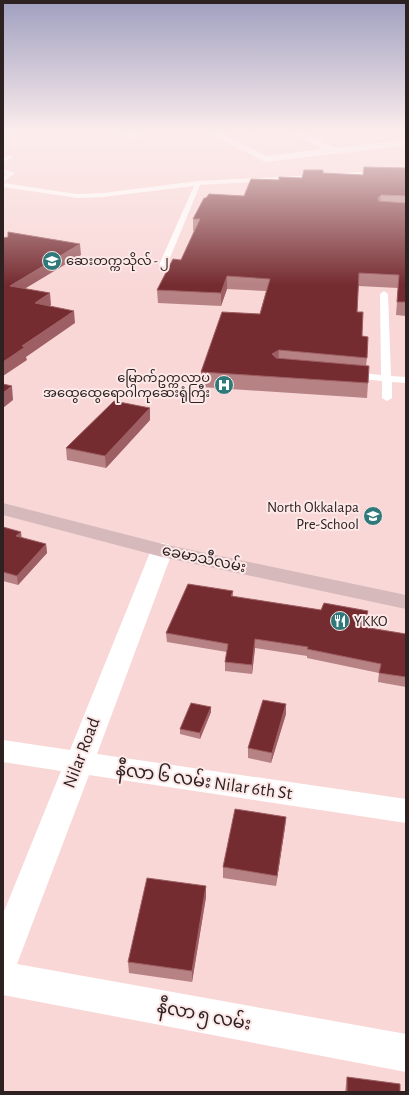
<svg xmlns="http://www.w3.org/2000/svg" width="409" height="1095" font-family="'Alegreya Sans','Noto Sans Myanmar',sans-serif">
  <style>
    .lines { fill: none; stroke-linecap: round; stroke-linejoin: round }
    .service { fill: #fff; fill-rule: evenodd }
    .minor { fill: #fff; fill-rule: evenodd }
    .secondary { fill: #d6b9bb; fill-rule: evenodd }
    .wall { fill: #b78284 }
    .shaded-wall { fill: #9d5f63 }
    .building { fill: #752c31; stroke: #9d5f63 }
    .labels { text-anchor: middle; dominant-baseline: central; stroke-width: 4; stroke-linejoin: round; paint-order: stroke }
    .far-poi-label { font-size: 13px; fill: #2d2121; stroke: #fde8e8; text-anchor: start }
    .poi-label { font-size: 15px; fill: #2d2121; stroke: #fde8e8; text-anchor: end }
    .street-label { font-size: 15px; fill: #2d2121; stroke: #fde8e8 }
    .near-street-label { font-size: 18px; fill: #2d2121; stroke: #fde8e8 }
  </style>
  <rect width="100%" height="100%" fill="#f9d7d7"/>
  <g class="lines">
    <!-- service -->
    <path class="service" d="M10,155L12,156V158L3,162V158Z
      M3,169L15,173L3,182V177L7,174L3,173Z
      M406,170V174L343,177L340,175L343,173Z
      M319,175L321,176V178L200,185L167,265L163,267L159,265L194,186L103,197L77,198L3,187V183L77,194L103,193L198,181Z
      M384,291L388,294L391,376L406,377V383L392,382V398L387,401L382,398V381L352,378L347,375L352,372L381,375L380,294Z"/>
    <!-- minor -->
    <path class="minor" d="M122,131H132L140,138L138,140H132Z
      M205,131H217L266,156L323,149L288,131H300L336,148L402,140L405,141L406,144L402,146L265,162Z
      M162,543L170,545L173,550L97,754L406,799V823L89,775L17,964L406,1034V1072L3,995V914L61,771L3,762V740L70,750L151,550L154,545Z"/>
    <!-- secondary -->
    <path class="secondary" d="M3,503L163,544L406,595V609L162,557L3,515Z"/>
  </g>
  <!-- wall -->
  <path class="wall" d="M406,168V316L396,315L398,288L358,286L357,312L367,358L366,366L368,383L367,398L201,387V372L260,314L266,291L227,289L221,306L158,303L157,290L181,260L194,231H193V219L279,180L302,178L323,173L363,175Z
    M150,420L106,468L67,460L66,448Z
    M3,527L21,532V538L46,544L47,553L18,585L3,581Z
    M233,591V597L321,610L368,611L367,620L365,627L406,634V687L378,682L379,673L307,658V656L255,648L252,674L225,671V662L227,652L167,642L166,633Z
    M211,707V712L200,739L180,734V729Z
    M286,714L271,763L248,758V748Z
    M286,817L285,827L276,886L223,878V867Z
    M206,886V897L192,982L129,973L128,962Z
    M347,1077L400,1092H345Z"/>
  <!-- shaded-wall -->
  <path class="shaded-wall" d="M381,195L380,206L378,198Z
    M80,244L81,255L11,297L10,286Z
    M227,276V289L221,306V293Z
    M50,293L51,305L36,315L35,303Z
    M74,311L75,323L26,357L27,360L3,376V362L22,346Z
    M279,350L278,365L272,354Z
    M12,386L13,400L3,408V393Z
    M150,408V420L106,468L105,456Z
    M21,532L22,541L16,536Z
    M46,544L47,553L18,585L17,576Z
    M368,611L367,620L362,636L363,627Z
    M255,639V648L252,674V665Z
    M286,704V714L271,763L272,753Z
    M211,707V712L200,739V733Z
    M286,817L285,827L276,886L277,876Z
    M206,886V897L192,982V971Z"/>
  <!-- building -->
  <path class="building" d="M364,167L406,168V196L381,195L378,198L379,201L406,203V302H397L399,275L359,273L357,312H363L362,336L368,337L367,358L279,350L272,354L276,358L369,366L368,383L201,372L222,312L260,314L270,279L227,276L221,293L157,290L173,259L181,260L200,219H193L204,198H206L209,194L244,196L251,179L279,180V177L302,178L304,170H323V173L363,175Z
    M8,232L80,244L10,286L50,293L35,303L74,311L22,346L25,347L3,362V238L8,237Z
    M3,384L12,386L3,393Z
    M114,401L150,408L105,456L66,448Z
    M3,527L21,532L16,536L46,544L17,576L3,572Z
    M188,584L233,591L231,596L321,610L324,603L368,611L363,627L406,634V677L379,673L381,664L307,649L308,647L255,639L252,665L225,662L228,644L166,633Z
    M263,700L286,704L272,753L248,748Z
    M191,703L211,707L200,733L180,729Z
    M235,809L286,817L277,876L223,867Z
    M147,878L206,886L192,971L128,962Z
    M347,1077L400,1084V1092H347Z"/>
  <!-- sky -->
  <linearGradient id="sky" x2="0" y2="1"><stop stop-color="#9f9fbf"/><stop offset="0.46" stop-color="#fceded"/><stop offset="1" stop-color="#fceded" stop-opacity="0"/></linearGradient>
  <rect width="409" height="285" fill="url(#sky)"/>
  <!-- icons -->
  <defs>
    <symbol id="university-disc" viewBox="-11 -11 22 22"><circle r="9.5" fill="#2f797b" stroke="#fde8e8"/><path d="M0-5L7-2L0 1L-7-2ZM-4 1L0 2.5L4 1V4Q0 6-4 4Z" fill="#fff"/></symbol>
    <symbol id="hospital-disc" viewBox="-11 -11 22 22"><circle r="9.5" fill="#2f797b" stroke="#fde8e8"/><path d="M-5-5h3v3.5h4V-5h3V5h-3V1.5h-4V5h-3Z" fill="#fff"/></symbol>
    <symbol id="school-disc" viewBox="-11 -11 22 22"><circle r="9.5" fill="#2f797b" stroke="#fde8e8"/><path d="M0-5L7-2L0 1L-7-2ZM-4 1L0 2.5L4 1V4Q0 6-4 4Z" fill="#fff"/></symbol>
    <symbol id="restaurant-disc" viewBox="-11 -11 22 22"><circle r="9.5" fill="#2f797b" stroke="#fde8e8"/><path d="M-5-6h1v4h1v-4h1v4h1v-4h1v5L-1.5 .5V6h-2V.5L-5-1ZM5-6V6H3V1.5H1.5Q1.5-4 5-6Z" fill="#fff"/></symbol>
  </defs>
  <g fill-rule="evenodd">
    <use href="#university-disc" x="41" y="250" width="22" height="22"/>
    <use href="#hospital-disc" x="213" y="374" width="22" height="22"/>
    <use href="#school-disc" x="362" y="505" width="22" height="22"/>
    <use href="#restaurant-disc" x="329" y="610" width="22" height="22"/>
  </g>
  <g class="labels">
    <!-- far-poi labels -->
    <g class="far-poi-label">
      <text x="66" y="261">ဆေးတက္ကသိုလ် - ၂</text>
      <text x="210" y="378" text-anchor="end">မြောက်ဥက္ကလာပ<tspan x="210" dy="15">အထွေထွေရောဂါကုဆေးရုံကြီး</tspan></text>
    </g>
    <!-- poi labels -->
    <g class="poi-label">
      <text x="359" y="507">North Okkalapa<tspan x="359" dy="17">Pre-School</tspan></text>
      <text x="354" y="621" text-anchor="start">YKKO</text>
    </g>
    <!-- street labels -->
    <g class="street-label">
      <text transform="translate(204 559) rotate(12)">ခေမာသီလမ်း</text>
    </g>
    <!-- near-street labels -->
    <g class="near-street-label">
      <text transform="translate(82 753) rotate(-69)">Nilar Road</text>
      <text transform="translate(204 782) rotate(8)">နီလာ ၆ လမ်း Nilar 6th St</text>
      <text transform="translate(204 1016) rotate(11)">နီလာ ၅ လမ်း</text>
    </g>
  </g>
  <!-- border -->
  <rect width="409" height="1095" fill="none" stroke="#2d2121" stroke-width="8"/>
</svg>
